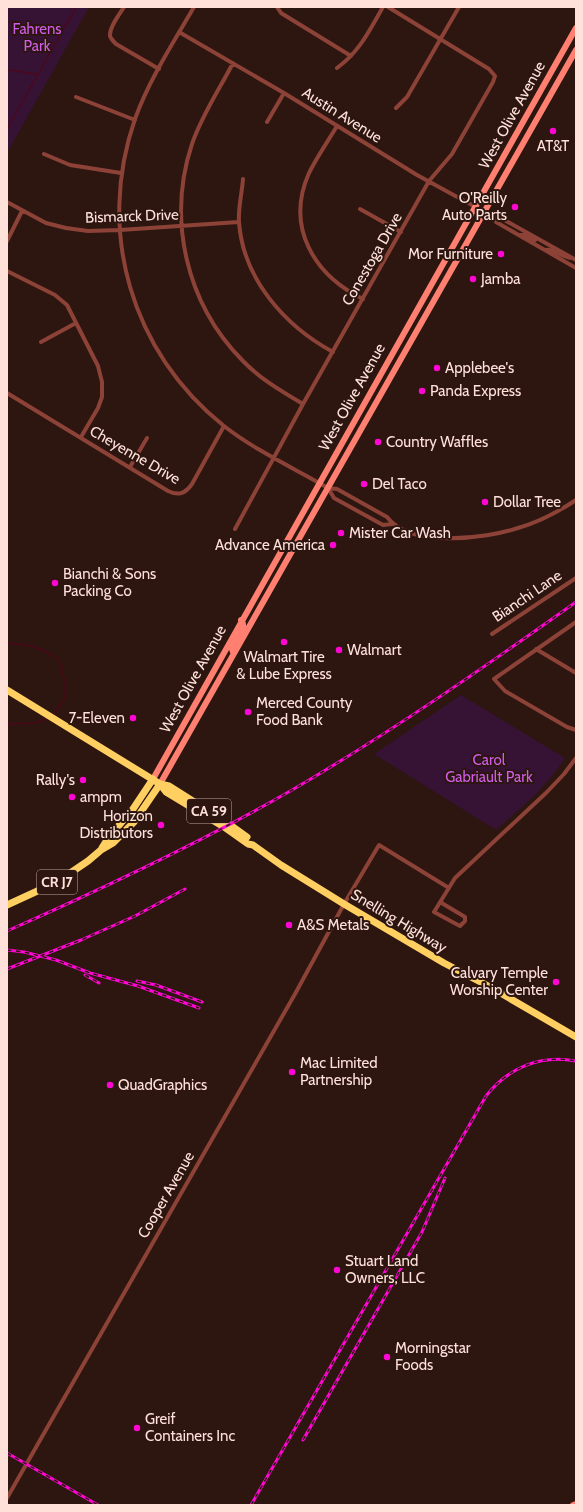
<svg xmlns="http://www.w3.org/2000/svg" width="583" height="1512" font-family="Cabin,sans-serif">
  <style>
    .green { fill: #361235 }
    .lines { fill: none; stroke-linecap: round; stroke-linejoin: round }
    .stream { stroke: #4d071b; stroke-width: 1.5 }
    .street { stroke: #8d4238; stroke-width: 4 }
    .secondary { stroke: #ff8071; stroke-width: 6 }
    .primary { stroke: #ffd061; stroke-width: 7 }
    .rail-casing { stroke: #ff06d3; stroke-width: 3 }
    .rail { stroke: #2c160f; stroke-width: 1.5; stroke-dasharray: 4.5; stroke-linecap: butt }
    .poi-dot { fill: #ff06d3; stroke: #2c160f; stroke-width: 1.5 }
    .labels { text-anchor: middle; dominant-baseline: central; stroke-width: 4; stroke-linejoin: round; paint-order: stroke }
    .shield { fill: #2c160f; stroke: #c0a49d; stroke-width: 1 }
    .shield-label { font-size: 14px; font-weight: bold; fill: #ffe1da }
    .park-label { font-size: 15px; fill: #d05de8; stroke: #2c160f }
    .street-label { font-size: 15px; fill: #ffe1da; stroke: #2c160f }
    .poi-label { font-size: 15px; fill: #ffe1da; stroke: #2c160f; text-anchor: start }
  </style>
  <rect width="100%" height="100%" fill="#2c160f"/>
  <!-- green -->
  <path class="green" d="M7,7H89L7,153Z
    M461,695L565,758C547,787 521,808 496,830L374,754Z"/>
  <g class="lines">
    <!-- stream -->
    <path class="stream" d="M7,71L12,70L38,75
      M7,129L76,7
      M7,643L33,646L51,654L59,660L64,678V700L55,712L51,715
      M7,722L10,724C21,723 38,725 47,718
      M7,727L10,724"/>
    <!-- street -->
    <path class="street" d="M124,7C120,14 109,27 110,36C111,39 114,42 116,44L159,69
      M194,7C173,43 149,80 135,119C96,231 131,352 224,426C256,451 294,468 328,488L337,489L387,517C410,548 485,539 518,528C539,522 558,512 576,500
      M277,7L281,13L351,56
      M179,32L284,93L417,175L492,216L499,217L576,260
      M233,63C219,90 202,115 192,144C167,219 186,303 242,360C259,378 281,391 303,404
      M337,68C360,51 369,31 383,7
      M76,97L135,120
      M396,108L407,97L459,7
      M267,122L284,93
      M337,126C328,141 317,157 309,173C285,227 314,275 363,299
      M44,154L70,165L121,173
      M243,179C242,193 238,208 239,222C243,279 285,326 333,352
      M7,202L46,223L66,228L88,231L120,230L239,222
      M360,209L401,232
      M492,216L496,222L576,268
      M519,235H525L535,240
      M7,241L22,211
      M545,250C555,248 562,258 572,258
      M7,271L55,295L67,305L98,366L102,382V397L98,408L81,437
      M41,342L76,323
      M7,393L168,491C178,496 185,494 192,484L224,426
      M130,467L147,438
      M328,488L334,498L383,525L392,524
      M235,529L303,404L429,181L452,154L493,82L495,76L489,69L388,7
      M576,622L494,679L505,691L567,727L576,730
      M492,634L576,578
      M536,649L576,673
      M440,902L465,917V921L460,926L458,925L434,912L455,878L547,792L564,774L576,758
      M7,1498L295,994L344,904L379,845L449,888"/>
    <!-- secondary -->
    <path class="secondary" d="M233,652L232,649C236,641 248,628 241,620
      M153,779L576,28
      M160,784L576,50
      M573,1505L576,1504"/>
    <!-- primary -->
    <path class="primary" d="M7,690L160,784L169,786L229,824L247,837
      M160,784L166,792L224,827L248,844L253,845L281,865L344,904L444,963L492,988L576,1037
      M102,848L109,837L133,809L153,779
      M7,905L57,882L88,861L101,850L113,843L134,822L160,784"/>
    <defs>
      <path id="rail" d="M7,931C104,888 200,843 292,790C390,733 483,668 576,602
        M7,950L24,952L56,960L90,973L138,986L199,1008
        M7,969L81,940L135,916L185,889
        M85,975L99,983
        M137,981L156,985L202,1002
        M303,1440L422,1232L445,1178
        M7,1453L98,1505
        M251,1505L486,1096C508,1068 540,1054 576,1061"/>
    </defs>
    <!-- rail casing -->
    <use href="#rail" class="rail-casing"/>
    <!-- rail -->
    <use href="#rail" class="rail"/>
  </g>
  <!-- markers -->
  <g class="poi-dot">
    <circle cx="553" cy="131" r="4"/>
    <circle cx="515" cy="207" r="4"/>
    <circle cx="501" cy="254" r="4"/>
    <circle cx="473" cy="279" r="4"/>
    <circle cx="437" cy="368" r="4"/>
    <circle cx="422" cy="391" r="4"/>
    <circle cx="378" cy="442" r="4"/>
    <circle cx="364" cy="484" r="4"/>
    <circle cx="485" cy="502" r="4"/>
    <circle cx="341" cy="533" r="4"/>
    <circle cx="333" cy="545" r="4"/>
    <circle cx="55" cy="583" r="4"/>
    <circle cx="284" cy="642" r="4"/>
    <circle cx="339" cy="650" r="4"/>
    <circle cx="248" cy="712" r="4"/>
    <circle cx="133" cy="718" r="4"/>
    <circle cx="83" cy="780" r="4"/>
    <circle cx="72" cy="797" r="4"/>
    <circle cx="161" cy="825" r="4"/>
    <circle cx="289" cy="925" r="4"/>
    <circle cx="556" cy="982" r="4"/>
    <circle cx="292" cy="1072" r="4"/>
    <circle cx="110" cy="1085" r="4"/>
    <circle cx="337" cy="1270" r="4"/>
    <circle cx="387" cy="1357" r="4"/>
    <circle cx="137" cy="1428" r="4"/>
  </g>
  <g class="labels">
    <!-- shield labels -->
    <g class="shield">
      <rect x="187" y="799" width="44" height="24" rx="3"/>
      <rect x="37" y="870" width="40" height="24" rx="3"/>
    </g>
    <g class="shield-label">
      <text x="209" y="811">CA 59</text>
      <text x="57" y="882">CR J7</text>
    </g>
    <!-- park labels -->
    <g class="park-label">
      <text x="37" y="29">Fahrens<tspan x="37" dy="17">Park</tspan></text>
      <text x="489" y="760">Carol<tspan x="489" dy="17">Gabriault Park</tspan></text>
    </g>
    <!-- street labels -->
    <g class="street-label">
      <text transform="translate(342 115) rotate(32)">Austin Avenue</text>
      <text transform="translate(512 115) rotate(-61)">West Olive Avenue</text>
      <text transform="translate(132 216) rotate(-2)">Bismarck Drive</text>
      <text transform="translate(372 259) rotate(-60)">Conestoga Drive</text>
      <text transform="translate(352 397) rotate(-61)">West Olive Avenue</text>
      <text transform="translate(135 455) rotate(30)">Cheyenne Drive</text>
      <text transform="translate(527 596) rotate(-34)">Bianchi Lane</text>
      <text transform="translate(193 679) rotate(-61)">West Olive Avenue</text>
      <text transform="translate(399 921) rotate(31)">Snelling Highway</text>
      <text transform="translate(166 1195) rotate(-60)">Cooper Avenue</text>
    </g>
    <!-- poi labels -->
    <g class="poi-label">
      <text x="553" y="146" text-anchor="middle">AT&amp;T</text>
      <text x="507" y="198" text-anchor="end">O'Reilly<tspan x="507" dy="17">Auto Parts</tspan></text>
      <text x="493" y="254" text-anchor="end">Mor Furniture</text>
      <text x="481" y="279">Jamba</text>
      <text x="445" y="368">Applebee's</text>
      <text x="430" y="391">Panda Express</text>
      <text x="386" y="442">Country Waffles</text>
      <text x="372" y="484">Del Taco</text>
      <text x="493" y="502">Dollar Tree</text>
      <text x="349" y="533">Mister Car Wash</text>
      <text x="325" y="545" text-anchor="end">Advance America</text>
      <text x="63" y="574">Bianchi &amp; Sons<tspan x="63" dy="17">Packing Co</tspan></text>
      <text x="347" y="650">Walmart</text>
      <text x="284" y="657" text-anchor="middle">Walmart Tire<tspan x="284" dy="17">&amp; Lube Express</tspan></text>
      <text x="256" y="703">Merced County<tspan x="256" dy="17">Food Bank</tspan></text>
      <text x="125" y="718" text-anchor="end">7-Eleven</text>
      <text x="75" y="780" text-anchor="end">Rally's</text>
      <text x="80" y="797">ampm</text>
      <text x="153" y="816" text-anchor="end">Horizon<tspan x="153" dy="17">Distributors</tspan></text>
      <text x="297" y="925">A&amp;S Metals</text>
      <text x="548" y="973" text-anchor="end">Calvary Temple<tspan x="548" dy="17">Worship Center</tspan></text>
      <text x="300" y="1063">Mac Limited<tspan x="300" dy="17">Partnership</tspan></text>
      <text x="118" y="1085">QuadGraphics</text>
      <text x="345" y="1261">Stuart Land<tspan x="345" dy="17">Owners, LLC</tspan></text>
      <text x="395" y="1348">Morningstar<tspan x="395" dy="17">Foods</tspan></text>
      <text x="145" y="1419">Greif<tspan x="145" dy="17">Containers Inc</tspan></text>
    </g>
  </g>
  <!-- border -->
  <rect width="583" height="1512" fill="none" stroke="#ffe1da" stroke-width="16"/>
</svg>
